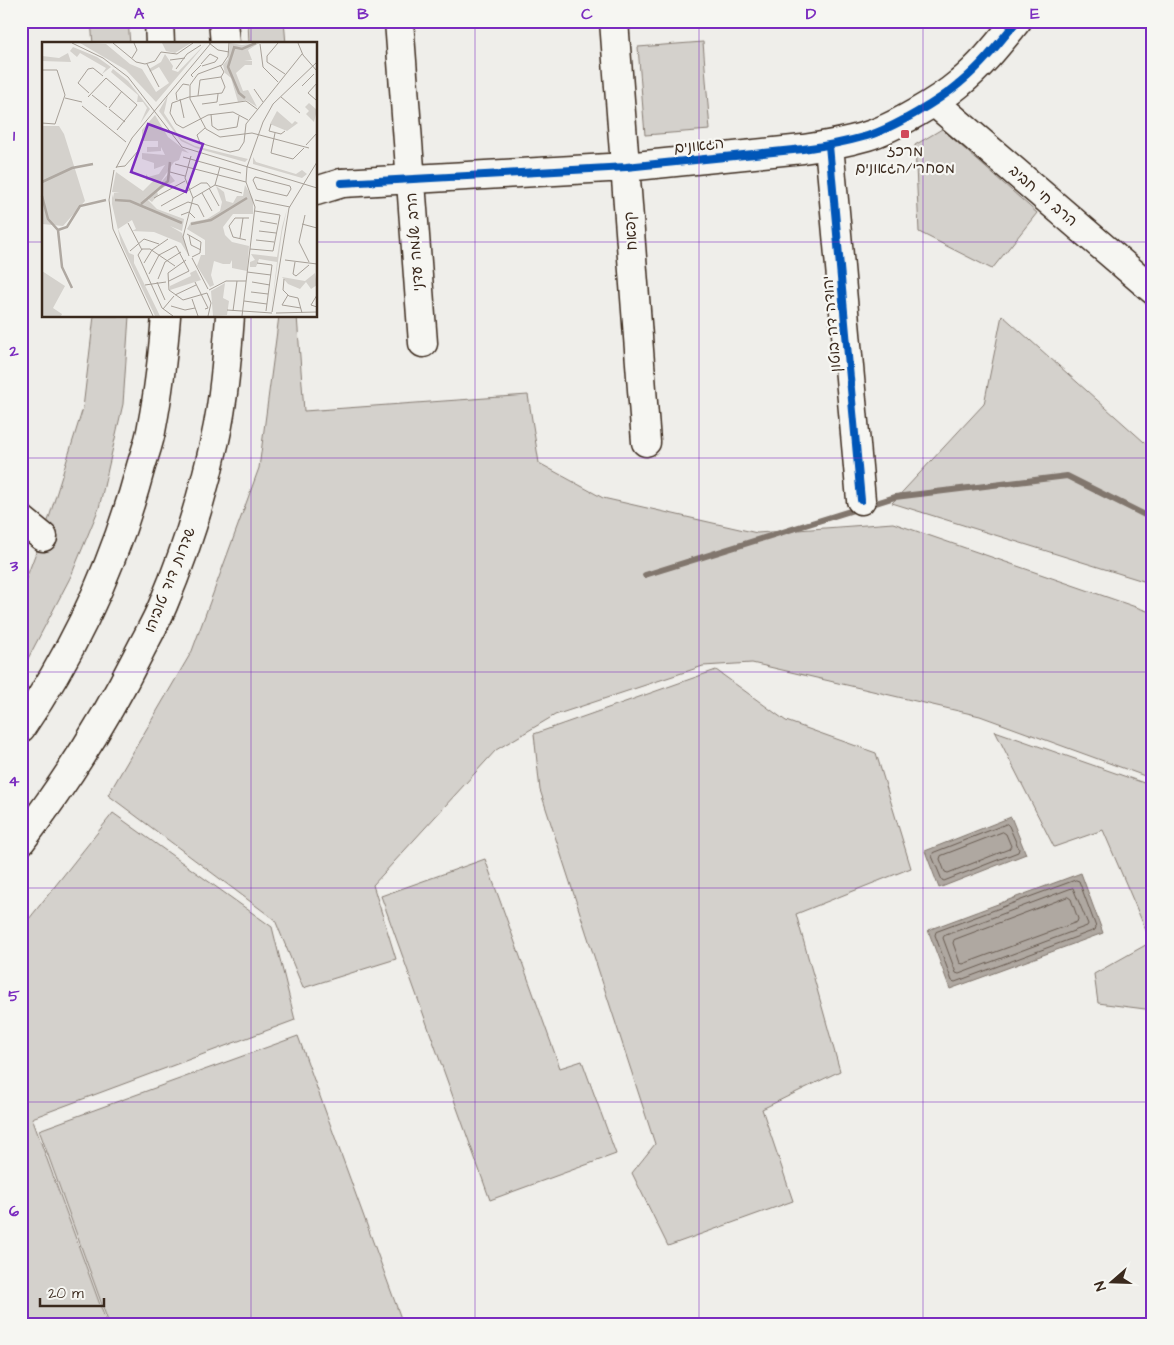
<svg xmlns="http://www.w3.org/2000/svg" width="1174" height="1345" font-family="'Architects Daughter','Playpen Sans Hebrew',sans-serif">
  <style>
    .green { fill: #d4d1cc; stroke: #887e75 }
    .water { fill: #afa8a1; stroke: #81766d }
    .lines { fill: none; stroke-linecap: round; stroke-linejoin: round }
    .shore { stroke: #695c52; stroke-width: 1 }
    .stream { stroke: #81766d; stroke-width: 6 }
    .minor-casing { stroke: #3b2a1e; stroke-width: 31 }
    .highway-casing { stroke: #3b2a1e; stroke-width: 31 }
    .minor { stroke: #f6f6f2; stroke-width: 28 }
    .highway { stroke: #f6f6f2; stroke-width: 28 }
    .cycleway-casing { stroke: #f6f6f2; stroke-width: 11 }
    .cycleway { stroke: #0057b8; stroke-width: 8 }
    .grid { fill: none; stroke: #7b2cbf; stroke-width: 1; stroke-opacity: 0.55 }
    .poi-dot { fill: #d1495b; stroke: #f6f6f2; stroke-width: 2 }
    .labels { text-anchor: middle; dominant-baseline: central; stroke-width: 4.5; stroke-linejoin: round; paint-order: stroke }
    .street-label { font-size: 15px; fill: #3b2a1e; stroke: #f6f6f2 }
    .poi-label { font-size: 15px; fill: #3b2a1e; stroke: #f6f6f2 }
    .inset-river { fill: none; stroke: #afa8a1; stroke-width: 2.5 }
    .inset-road { fill: none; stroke: #a7a098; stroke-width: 1 }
    .view { fill: #7b2cbf; fill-opacity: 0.15; stroke: #7b2cbf; stroke-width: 2.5 }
    .inset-edge { fill: none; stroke: #3b2a1e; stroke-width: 2.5 }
    .neatline { fill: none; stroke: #7b2cbf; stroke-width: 2 }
    .grid-label { font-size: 16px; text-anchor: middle; font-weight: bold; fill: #7b2cbf }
  </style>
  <rect width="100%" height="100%" fill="#efeeea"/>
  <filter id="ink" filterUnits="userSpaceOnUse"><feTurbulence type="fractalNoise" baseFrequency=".02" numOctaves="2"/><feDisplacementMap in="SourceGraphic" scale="10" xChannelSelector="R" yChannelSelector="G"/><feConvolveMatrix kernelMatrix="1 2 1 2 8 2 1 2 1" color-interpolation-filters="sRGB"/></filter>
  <g filter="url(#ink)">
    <!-- green -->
    <path class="green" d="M91,21H128L130,44H93Z
      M248,21H284L286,44H249Z
      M703,42L710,130L645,135L638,47Z
      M942,129L1037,213L992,269L919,232L915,145Z
      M1002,315L1153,450V584L892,503L984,404Z
      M94,316H129L123,404L99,508L71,576L21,672V592L49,518L83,408Z
      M279,316H297L304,411L528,395L539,463L603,498L757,533L893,523L1153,613V779L980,716L752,663L703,666L555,715L496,750L373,885L396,959L303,988L275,920L108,795L192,651L259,468Z
      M716,670L786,721L876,753L911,868L796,914L840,1071L762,1109L793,1201L668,1246L632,1173L655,1144L540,790L534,734Z
      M995,731L1144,783L1153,800V1010L1098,1003L1094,974L1151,942L1103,830L1054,847Z
      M113,813L272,927L295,1020L32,1118L107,1324H21V929Z
      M485,859L560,1068L582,1061L616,1154L490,1200L381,896Z
      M298,1036L403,1324H109L39,1130Z"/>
    <!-- water -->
    <path class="water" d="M1011,817L1026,854L939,888L925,851Z
      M1081,873L1103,933L950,989L928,930Z"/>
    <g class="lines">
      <!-- shore -->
      <path class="shore" d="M1007,824L1009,826L1019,849L1018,852L944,881L942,880L932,856L933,853Z
        M1003,832L1006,834L1011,846L1009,849L948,873L945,872L940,859L941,856Z
        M1076,880L1079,881L1096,927L1095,930L955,982L952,981L935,935L936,932Z
        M1073,888L1088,924L1087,926L959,974L956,973L943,938L944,936Z
        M1068,897L1071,899L1078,919L1077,922L963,964L960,963L953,943L954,940Z"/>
      <!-- stream -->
      <path class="stream" d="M645,575L895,497L1067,476L1153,519"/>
      <defs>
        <path id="minor" d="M399,21L423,343
          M614,21L646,442
          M934,102L1153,290
          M829,145L861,500
          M342,183L626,167L803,149C825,146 846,142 867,136C893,128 939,101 960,83C982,65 999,43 1017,21
          M21,519L43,537"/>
        <path id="highway" d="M159,21L160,44
          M223,21L225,44
          M316,191L342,183
          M21,728C76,648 116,560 141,466C145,453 150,440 152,426C159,390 163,353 166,316
          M21,841C66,782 106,719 139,653C147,637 156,622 163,605C185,553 203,496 215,440C224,400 227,357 230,316"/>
      </defs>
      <!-- minor casing -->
      <use href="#minor" class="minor-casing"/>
      <!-- highway casing -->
      <use href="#highway" class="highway-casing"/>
      <!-- minor -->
      <use href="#minor" class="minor"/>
      <!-- highway -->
      <use href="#highway" class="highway"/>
      <defs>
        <path id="cycleway" d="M829,145L861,500
          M342,183L626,167L803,149C825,146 846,142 867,136C893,128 939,101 960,83C982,65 999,43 1017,21"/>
      </defs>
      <!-- cycleway casing -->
      <use href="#cycleway" class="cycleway-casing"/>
      <!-- cycleway -->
      <use href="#cycleway" class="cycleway"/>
    </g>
  </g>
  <!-- grid -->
  <path class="grid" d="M251,21V44M475,21V1324M699,21V1324M923,21V1324M21,242H44M316,242H1153M251,316V1324M21,458H1153M21,672H1153M21,888H1153M21,1102H1153"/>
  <!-- markers -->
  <rect class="poi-dot" x="900" y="129" width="10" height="10" rx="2.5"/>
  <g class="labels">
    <!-- street labels -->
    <g class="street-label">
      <text transform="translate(699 146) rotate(-6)">הגאונים</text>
      <text transform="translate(1043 196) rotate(41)">הרב חי חביב</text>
      <text transform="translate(631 231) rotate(-94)">קפאח</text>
      <text transform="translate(415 242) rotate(-94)">הרב שלמה עדני</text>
      <text transform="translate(832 324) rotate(-95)">יהודה דה בוטון</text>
      <text transform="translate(170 580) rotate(-68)">שדרות דוד טוביהו</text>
    </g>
    <!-- poi labels -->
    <g class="poi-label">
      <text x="905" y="151">מרכז<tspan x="905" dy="17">מסחרי/הגאונים</tspan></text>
    </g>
  </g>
  <!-- overview -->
  <g transform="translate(42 42)">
    <rect width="275" height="275" fill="#efeeea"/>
    <path d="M38,1L64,2L88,22L100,27L114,50L127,41L117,25L108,30L107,27L119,20L123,12L131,24L130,28L136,30L164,1L114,60L84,28ZM120,1H149L133,11L124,9ZM188,1L200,3L217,1L206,8L210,18H202L210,19V23H203L194,31L201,49L206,48L215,65L204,58L196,60L189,36L183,31L181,23L186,17ZM31,5L55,15L69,25L60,32L64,26L38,11L35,15L28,9ZM26,11L29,20L0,19V14L17,16ZM71,27L86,39L108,67L98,82L105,66L101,60H95L96,53L69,30ZM126,53L122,71L139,97L153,104L206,117L203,120L154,106L139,99L117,69ZM267,61L275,68L272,80L264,72L267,69L263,65ZM235,69L250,82L253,79L256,81L245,89L228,82ZM113,73L126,95L147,111L140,109L137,118L132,120L116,144L127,131L133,139L115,149L116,153L110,160L103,155L115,167L142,177L140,189L128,184L140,191L147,214L139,201L112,190L90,189L94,187L90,178L76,187L87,211L92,213V221L118,274H113L79,201L70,162V152L71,156L72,151H78L70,150L74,130L101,149L112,138H104V132L106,135L117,132L123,123L112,127V121L100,117V111L123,113L119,105V109L105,110V105H116V99H100V88ZM0,84H17L22,92L43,159L21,184L0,182ZM211,115L214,120L254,132L260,128L265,132L260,136L211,122ZM203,143L211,157V172H191L181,185L183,193L190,200L207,204L205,229L190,226V218L188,222H181L172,219L169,233L172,243L168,245L155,224L159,213H163V198L145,187L149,180L165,177L178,169L180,160L174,144L182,150L184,159L191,161L195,154H201ZM245,167L240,190L229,270L235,220L217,217L214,225H208V220L213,218L209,212L235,215L240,185ZM154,228L159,238L128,248V244L149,234L148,231ZM0,229L23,244L11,266L20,272L19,274H0ZM273,231L275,243L269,247L264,240L258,247L246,242L240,235L263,239ZM183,241L181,256L187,259L185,273L171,274L169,249Z" fill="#d4d1cc"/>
    <path class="inset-river" d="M191,5L200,7L214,1M192,6L186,25L197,51L203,56M0,140L30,126L51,122M0,154L6,177L16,188L25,185L38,164L64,158M73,158L88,159L140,181M99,162L126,139L128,120M149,182L169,178L205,156M16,188L20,225L30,246"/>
    <path class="inset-road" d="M30,1L61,16L86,35L140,105L275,146M71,1L94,20L103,22L113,19L119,10L135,12L151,1M167,1L176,8L187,10M187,1L186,14L180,23L156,32L148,43V57L164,87L178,95L210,91L267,106M236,1L225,14V20L243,32M256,1L261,13L275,29M218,2L221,25L236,40M90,16L95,8L92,1M128,18L143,16M105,22L117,45M159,22L168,12L176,16L173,20L160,24M134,27L145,12L159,3M0,28H15L23,53L13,82L0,81M151,35L149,33L159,23M179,35L183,45L180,51L147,55L130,61L128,71L134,82L141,86L166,73L191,70L206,78M64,36L95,63L75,88M260,44L272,32M212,47L221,60M47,51L36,41L46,27L51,26L61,34M50,53L65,65M156,54L158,38L179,35L182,30L178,23M46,55L64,36M239,55L258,71M23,56L40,60M138,57L142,76M135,58L134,51L141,42L147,43M274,58L266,51L275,41M160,62L175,60L176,52M177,63L204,59L215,67M40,64L84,100M67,66L80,49M67,67L83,80M169,72L170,84L176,88L195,85L197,74M229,82L227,89L239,92L243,89M163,86L155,93L158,101L188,110L197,108L202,100L204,82L260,12M233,91L229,111L251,117L262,106M264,103L275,91M141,115L199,131M133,122L204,140M74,125L83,124L96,109M74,126L90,96L169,1M72,128L67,158L71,187L111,274M128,130L143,134M213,135L248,144L249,147L245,154L215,147L211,138ZM173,143L200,151M167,146L177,164M160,151L170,169M112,156L143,139M151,156L173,143L178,125M213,158L248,165M119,164L159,141H165L169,146M127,169L146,160L156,163L162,175M139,173L147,170L153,176M263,173L257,200L267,220M218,179L235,182M86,181L100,208M260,182L275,186M217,189L234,191M145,192L159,200L158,211L150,215M147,193L149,203L159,208M198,196L201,176M204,198L191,195L187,184L193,176H207M214,198L232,200M208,207L231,209L238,173L213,169M88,209L102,197L117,202M147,214L141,195L151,156L143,136L149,114M150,216L166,247M144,218L126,231L127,248L141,258L165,251M243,218L275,222M253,220L251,232L254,234L267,223M102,221L110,208L126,197M215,221L230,223L224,269M205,230L229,233M107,232L117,213L134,204L147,229L127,239M116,237L123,220L139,210M242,237L241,248L247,254L256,256L260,271M115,240L123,258M153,240L166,266L163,267M210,240L228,243M103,243L124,240M167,248L184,239H204M209,250L226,252M165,251L169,261L166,274M133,253L154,243M246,253L240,263L259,266M275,253L269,263L275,265M150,257L156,274M202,259L225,262M129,264L143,268L153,266M121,267L132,254M185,268L230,271M191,269L195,239M230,270L247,166L275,120M234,271L275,270M131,274L120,266L96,213L100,207H108L133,224M200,274L213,165L204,140L205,125L221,80L231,62L275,20"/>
    <path class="view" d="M106,82L161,102L144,150L89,130Z"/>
    <rect width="275" height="275" class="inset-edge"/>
  </g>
  <!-- margin -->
  <rect width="1174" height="1345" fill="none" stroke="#f6f6f2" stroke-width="55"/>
  <!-- north arrow -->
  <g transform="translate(1112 1282) rotate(250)" stroke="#f6f6f2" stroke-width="4" paint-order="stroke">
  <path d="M0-4L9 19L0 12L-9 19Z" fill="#3b2a1e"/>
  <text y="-8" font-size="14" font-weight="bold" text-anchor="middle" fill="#3b2a1e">N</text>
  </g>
  <!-- scale -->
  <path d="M40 1298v8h64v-8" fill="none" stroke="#3b2a1e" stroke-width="2.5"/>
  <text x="48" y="1298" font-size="15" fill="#3b2a1e" stroke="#f6f6f2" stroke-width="4" paint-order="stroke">20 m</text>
  <rect x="28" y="28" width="1118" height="1290" class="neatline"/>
  <g class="grid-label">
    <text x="139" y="19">A</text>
    <text x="363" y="19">B</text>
    <text x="587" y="19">C</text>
    <text x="811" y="19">D</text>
    <text x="1035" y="19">E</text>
    <text x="14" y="141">1</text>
    <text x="14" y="356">2</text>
    <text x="14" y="571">3</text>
    <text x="14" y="786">4</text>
    <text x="14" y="1001">5</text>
    <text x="14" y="1216">6</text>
  </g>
</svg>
